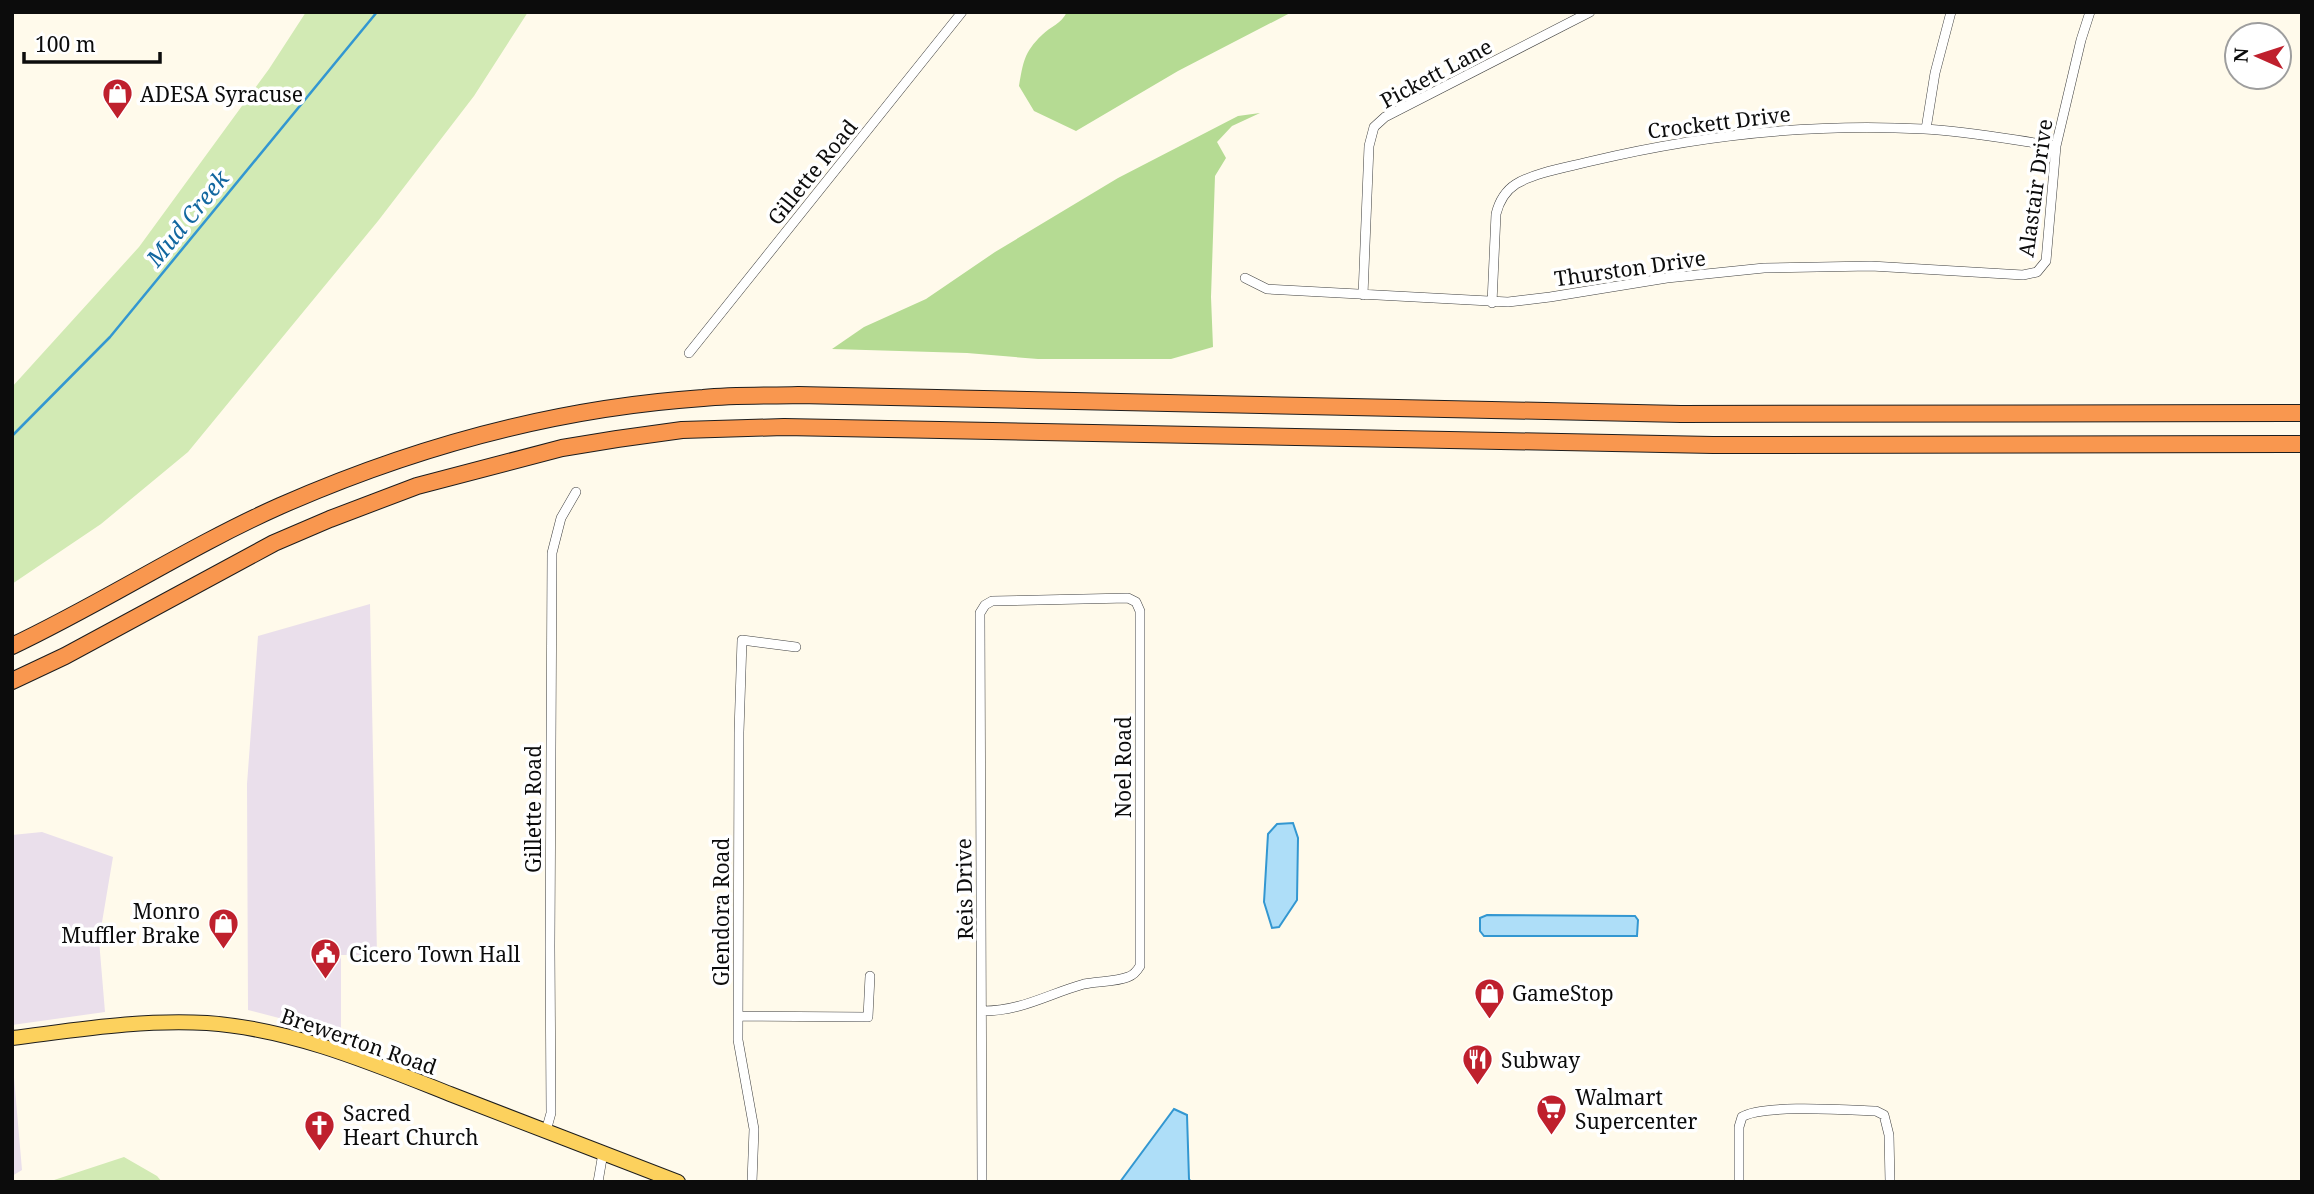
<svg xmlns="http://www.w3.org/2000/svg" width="2314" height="1194" font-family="'Noto Serif',serif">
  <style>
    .industrial { fill: #eadfeb }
    .green { fill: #d2eab4 }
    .forest { fill: #b5db93 }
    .water { fill: #aedef8; stroke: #3397d1; stroke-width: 2 }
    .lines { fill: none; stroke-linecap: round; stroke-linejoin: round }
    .stream { stroke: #3397d1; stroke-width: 2.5 }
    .minor-casing { stroke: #3f3f3f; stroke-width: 10 }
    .primary-casing { stroke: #1d1d1d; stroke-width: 16 }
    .motorway-casing { stroke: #1d1d1d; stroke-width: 18 }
    .minor { stroke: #fff; stroke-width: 9 }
    .primary { stroke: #fcd15d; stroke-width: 14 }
    .motorway { stroke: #f9974f; stroke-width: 16 }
    .labels { text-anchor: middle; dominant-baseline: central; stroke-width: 7; stroke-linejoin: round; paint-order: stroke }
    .street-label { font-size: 21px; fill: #0c0c0c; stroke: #fff }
    .poi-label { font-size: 21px; fill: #0c0c0c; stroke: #fff; text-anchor: start }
    .water-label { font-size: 23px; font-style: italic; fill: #1267a0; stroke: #fff }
  </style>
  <rect width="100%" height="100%" fill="#fffaeb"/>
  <!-- industrial -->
  <path class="industrial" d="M370,604L377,955H341V1034L248,1010L247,784L258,636Z
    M42,832L113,857L99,940L105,1012L12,1025V835Z
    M12,1054L22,1170L12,1176Z"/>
  <!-- green -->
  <path class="green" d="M306,12H528L474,96L378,221L188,452L101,524L12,584V387L139,247L269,69Z
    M124,1157L157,1176L162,1182H48Z"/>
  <!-- forest -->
  <path class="forest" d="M1067,12H1292L1178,71L1076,131L1034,111L1019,86C1023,63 1024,52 1042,35C1051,26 1061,24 1067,12Z
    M1260,113L1232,126L1217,142L1226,158L1215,176L1211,297L1213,347L1171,359H1038L967,353L832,349L864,327L926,299L995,252L1118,178L1238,116Z"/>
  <!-- water -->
  <path class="water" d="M1293,823L1298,838L1297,900L1279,927L1272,928L1264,902L1268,834L1277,824Z
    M1487,915L1635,916L1638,920L1637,936H1484L1480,931V918Z
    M1174,1109L1187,1115L1189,1179L1191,1182H1120Z"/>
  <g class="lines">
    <!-- stream -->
    <path class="stream" d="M12,436L110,337L377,12"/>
    <defs>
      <path id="minor" d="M1926,129L1935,73L1951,12
        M1245,278L1267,289L1508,302L1550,297L1667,278L1764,268L1871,266L2023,275L2037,272L2046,261L2056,146L2081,40L2090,12
        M1363,295L1369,146L1374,127L1385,117L1590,12
        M1492,303L1496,214C1499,202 1505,191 1516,184C1536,172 1569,167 1592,161C1701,135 1812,123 1924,129C1968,131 2012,140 2056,146
        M689,353L962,12
        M738,1016L868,1017L870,976
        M546,1131L551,1113L550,947L552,553L561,518L576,492
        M598,1182L603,1153
        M752,1182L754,1129L738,1040L739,732L742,640L796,647
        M982,1182L980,613L985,605L992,601L1128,598L1136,602L1140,611V966C1137,971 1134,975 1128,977C1115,982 1099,981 1084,984C1048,994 1022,1011 983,1011
        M1739,1182V1127L1742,1117C1761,1104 1849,1110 1876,1111L1884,1115L1889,1135L1890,1182"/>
      <path id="primary" d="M12,1038C77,1030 142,1019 207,1023C292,1029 372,1063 450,1094C526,1123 602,1153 678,1182"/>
      <path id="motorway" d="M12,646C103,603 188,547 280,506C414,447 556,408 703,398C735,395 767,396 798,395L1681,414L2302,413
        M12,681L65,656L274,543L330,519L417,486L562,448L617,439L682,430L784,427L1713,445L2302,444"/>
    </defs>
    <!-- minor casing -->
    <use href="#minor" class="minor-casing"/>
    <!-- primary casing -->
    <use href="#primary" class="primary-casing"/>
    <!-- motorway casing -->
    <use href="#motorway" class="motorway-casing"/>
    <!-- minor -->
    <use href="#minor" class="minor"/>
    <!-- primary -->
    <use href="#primary" class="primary"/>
    <!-- motorway -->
    <use href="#motorway" class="motorway"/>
  </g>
  <!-- icons -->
  <defs>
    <symbol id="shop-pin" viewBox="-11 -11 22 30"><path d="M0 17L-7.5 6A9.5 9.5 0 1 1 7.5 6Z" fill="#bf202d" stroke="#fff"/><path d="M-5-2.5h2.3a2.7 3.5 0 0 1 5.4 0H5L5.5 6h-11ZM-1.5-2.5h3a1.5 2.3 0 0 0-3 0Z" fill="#fff"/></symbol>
    <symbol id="civic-pin" viewBox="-11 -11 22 30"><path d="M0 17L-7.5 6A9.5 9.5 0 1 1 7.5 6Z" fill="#bf202d" stroke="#fff"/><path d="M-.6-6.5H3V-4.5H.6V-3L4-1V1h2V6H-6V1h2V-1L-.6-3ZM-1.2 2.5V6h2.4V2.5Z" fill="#fff"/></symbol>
    <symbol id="restaurant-pin" viewBox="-11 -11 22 30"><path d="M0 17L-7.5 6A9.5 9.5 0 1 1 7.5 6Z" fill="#bf202d" stroke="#fff"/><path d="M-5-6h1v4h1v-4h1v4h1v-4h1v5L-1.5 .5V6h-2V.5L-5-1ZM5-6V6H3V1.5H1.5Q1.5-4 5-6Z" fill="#fff"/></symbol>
    <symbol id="supermarket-pin" viewBox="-11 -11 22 30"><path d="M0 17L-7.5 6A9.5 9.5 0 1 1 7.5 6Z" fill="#bf202d" stroke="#fff"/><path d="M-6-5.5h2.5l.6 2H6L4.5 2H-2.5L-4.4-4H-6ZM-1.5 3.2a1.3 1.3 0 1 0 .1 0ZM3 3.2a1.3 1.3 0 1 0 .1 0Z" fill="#fff"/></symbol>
    <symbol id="church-pin" viewBox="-11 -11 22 30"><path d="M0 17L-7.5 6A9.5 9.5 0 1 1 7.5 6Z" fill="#bf202d" stroke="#fff"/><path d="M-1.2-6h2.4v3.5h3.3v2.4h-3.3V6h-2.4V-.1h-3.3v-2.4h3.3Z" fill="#fff"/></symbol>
  </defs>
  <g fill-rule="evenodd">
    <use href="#shop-pin" x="100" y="76" width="35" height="47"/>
    <use href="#shop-pin" x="206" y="906" width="35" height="47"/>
    <use href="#civic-pin" x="308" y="936" width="35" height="47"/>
    <use href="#shop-pin" x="1472" y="976" width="35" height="47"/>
    <use href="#restaurant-pin" x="1460" y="1042" width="35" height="47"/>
    <use href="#supermarket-pin" x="1534" y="1092" width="35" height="47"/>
    <use href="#church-pin" x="302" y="1108" width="35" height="47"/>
  </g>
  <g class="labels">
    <!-- street labels -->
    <g class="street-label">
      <text transform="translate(1436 73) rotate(-28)">Pickett Lane</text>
      <text transform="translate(1719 122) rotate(-7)">Crockett Drive</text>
      <text transform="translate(812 172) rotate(-51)">Gillette Road</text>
      <text transform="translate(2035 188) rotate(-82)">Alastair Drive</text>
      <text transform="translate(1630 268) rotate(-8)">Thurston Drive</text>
      <text transform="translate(1123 767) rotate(-90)">Noel Road</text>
      <text transform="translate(533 809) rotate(-90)">Gillette Road</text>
      <text transform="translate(964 889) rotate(-91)">Reis Drive</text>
      <text transform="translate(721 912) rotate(-90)">Glendora Road</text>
      <text transform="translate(359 1041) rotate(19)">Brewerton Road</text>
    </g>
    <!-- poi labels -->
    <g class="poi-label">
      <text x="140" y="94">ADESA Syracuse</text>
      <text x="200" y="911" text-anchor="end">Monro<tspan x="200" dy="24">Muffler Brake</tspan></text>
      <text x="349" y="954">Cicero Town Hall</text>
      <text x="1512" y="993">GameStop</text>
      <text x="1501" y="1060">Subway</text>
      <text x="1575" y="1097">Walmart<tspan x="1575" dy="24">Supercenter</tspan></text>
      <text x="343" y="1113">Sacred<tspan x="343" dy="24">Heart Church</tspan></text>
    </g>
    <!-- water labels -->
    <g class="water-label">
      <text transform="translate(187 218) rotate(-51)">Mud Creek</text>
    </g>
  </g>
  <!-- border -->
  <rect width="2314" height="1194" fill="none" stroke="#0c0c0c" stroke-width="28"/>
  <!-- north arrow -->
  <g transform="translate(2258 56) rotate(273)"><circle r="33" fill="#ffffff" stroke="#9e9e9e" stroke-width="2"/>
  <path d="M0-5L12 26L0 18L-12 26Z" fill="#bf202d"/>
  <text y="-10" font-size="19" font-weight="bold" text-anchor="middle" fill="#0c0c0c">N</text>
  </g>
  <!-- scale -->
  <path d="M24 52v10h136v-10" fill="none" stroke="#0c0c0c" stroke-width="3.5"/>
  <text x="35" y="52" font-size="21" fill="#0c0c0c" stroke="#ffffff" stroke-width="5" paint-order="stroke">100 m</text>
</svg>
